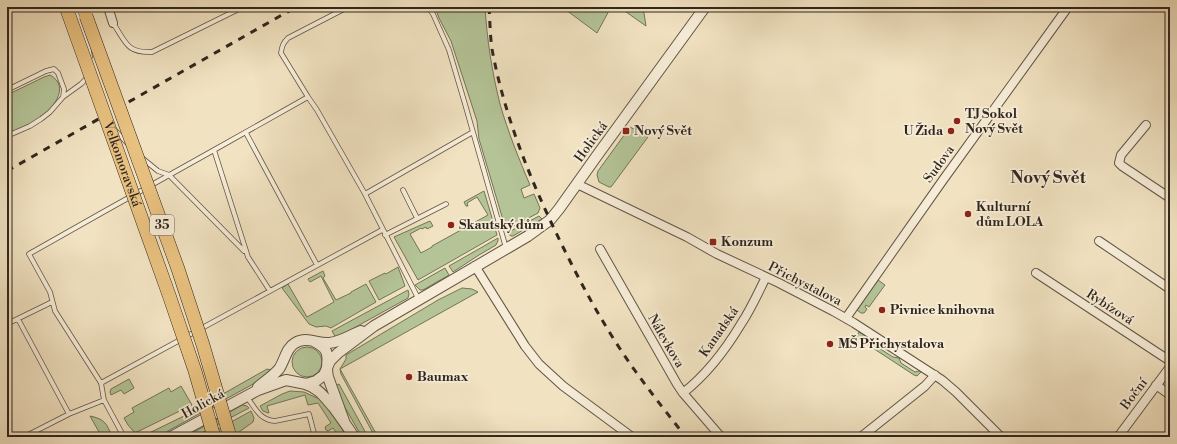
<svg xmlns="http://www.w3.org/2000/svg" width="1177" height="444" font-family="'Libre Bodoni',serif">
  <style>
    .green { fill: #b4c497; stroke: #72755a }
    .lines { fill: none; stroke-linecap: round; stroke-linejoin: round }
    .service-casing { stroke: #605547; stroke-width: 5.5 }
    .minor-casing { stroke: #605547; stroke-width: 10 }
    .tertiary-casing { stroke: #605547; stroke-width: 12 }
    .service { stroke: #f6ecd7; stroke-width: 4 }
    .minor { stroke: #f6ecd7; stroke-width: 8 }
    .tertiary { stroke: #f6ecd7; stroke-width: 10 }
    .rail { stroke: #30261e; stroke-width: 3; stroke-dasharray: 7 7; stroke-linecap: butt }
    .primary-bridge-casing { stroke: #30261e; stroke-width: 14; stroke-linecap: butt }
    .primary-bridge { stroke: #e8c180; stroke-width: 13 }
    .poi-dot { fill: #8f2418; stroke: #f6ecd7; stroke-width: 1.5 }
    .labels { text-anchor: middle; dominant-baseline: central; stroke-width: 3.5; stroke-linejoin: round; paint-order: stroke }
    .shield { fill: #f6ecd7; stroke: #6b6156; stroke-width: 1 }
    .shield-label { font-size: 12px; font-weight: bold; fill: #30261e }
    .poi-label { font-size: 13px; font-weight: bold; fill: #30261e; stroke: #f6ecd7; text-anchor: start }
    .street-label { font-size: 13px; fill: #30261e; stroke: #f6ecd7 }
    .district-label { font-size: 17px; font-weight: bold; fill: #30261e; stroke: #f6ecd7 }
  </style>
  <rect width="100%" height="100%" fill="#f1e2c1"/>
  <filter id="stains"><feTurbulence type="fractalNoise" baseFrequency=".005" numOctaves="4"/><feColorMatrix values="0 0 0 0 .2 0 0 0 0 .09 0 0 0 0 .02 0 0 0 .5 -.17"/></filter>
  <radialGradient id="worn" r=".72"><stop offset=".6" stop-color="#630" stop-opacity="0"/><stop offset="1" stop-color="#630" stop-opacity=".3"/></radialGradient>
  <!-- green -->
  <path class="green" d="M435,7H485C487,40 492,72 500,104C508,132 519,159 530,185L521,189L524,198L534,194L540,208L538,213L506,230L479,139L477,121L451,41L439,18Z
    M562,7H611L597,33Z
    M619,7H643L646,26Z
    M50,75C72,87 51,111 38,120C29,126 17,130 7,135V95L44,77Z
    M630,127L648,137L611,187H609L599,182L597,175L598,171Z
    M484,191L497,235L418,280L394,237L430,221L433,226L427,229L426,227L422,229L421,228L410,234L421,253L432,247V246L488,215L477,197L467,203L468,206H466L464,202Z
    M539,216L542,219L513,236H511L507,233Z
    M498,238V241L496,245L479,255L453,272L449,266Z
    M398,267L405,286L379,300L369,281L385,273L386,274Z
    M445,268L449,275L423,290H420L415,285Z
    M323,271L325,276L323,278L336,300L351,293V292L366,284L376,302L331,328L326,326L316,327L309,324L282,288L288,284L307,317L334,302L321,276L310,282L308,279Z
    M878,280L885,285L869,307L866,305L865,307L867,309L864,313H861L857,310Z
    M462,288L472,289L478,292L340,369L378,437H375L341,374L340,369L346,359V355L438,300Z
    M408,290L409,294L408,298L336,338L332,331Z
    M859,332L867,337L868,341L893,357L899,358L901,363L915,372L919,371L921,372L917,376L914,375L856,337Z
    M292 362a15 15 0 1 1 30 0a15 15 0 1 1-30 0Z
    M267,369L271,370L264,378L159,436L141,437L186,415Z
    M129,379L134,388L124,394L121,390L111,395L110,392L111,389Z
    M339,384L368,437H362L340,399L335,386Z
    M181,386L192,405L135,433L128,425L124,418L134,412L132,408L169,388L171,392Z
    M290,391L304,392L317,398L319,397L327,404L347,437H339L333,428L328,431L326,430L325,427L331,423L318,403L308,405L305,395L267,406L269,413H268L263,411L260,406L282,394Z
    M242,405L247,406L249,408L194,437H185Z
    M251,411L254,418L253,422L232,437H204Z
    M90,416C105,419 107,424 112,437H90L99,432Z"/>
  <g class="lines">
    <defs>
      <path id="service" d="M74,7L89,50L90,57
        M348,7L288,38C283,43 282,46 281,53L308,97L317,110L365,194L419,300
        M428,7L433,14L449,50L465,104L506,248
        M113,23C126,42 126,53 152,52L243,7
        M7,90L46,71L54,69L58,73L64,89L63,97L50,112L41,119L30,126L7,136
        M63,97L81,84L88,77
        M114,129L127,143
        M246,133L317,265
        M142,158L158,171L169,175L244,251
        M403,190L417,218
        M365,194L473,132
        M385,235L446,204
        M270,291L248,257L214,150L308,97
        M18,319L69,414
        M7,324L52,302
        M101,383L382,230
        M246,396C255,407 259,420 275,421L309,414L315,437
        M24,437L69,414L104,400
        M124,437L104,400L101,383L55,311L50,292L29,254L105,211L214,150"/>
      <path id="minor" d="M108,7L113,23
        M1146,125L1121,155L1119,163L1122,166L1170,198
        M577,184L687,237L717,254L779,283L833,311L854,323L942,380L956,392L1001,437
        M1099,241L1170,289
        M600,249L677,384L683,393L721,437
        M475,266L525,346L539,364L563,386L632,437
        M1036,273L1170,361
        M846,318L943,180L1068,7
        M1156,385L1170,395
        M683,393C706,375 726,349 741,324C751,309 758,293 766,277
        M861,437L925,386L935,375
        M1118,437L1170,367"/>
      <path id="tertiary" d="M315,342C335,352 324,361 328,377L344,421
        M305,384C319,388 325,398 334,408C341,418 348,427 354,437
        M258,387C265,381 273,376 279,369C285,360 286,348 295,343C307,336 317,344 329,343C340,342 351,335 361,331
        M171,437L258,390L286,380L306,384L316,381L324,375L330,361L338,353L374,326L528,236L550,220L559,209L596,157L705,7"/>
    </defs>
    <!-- service casing -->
    <use href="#service" class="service-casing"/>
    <!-- minor casing -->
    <use href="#minor" class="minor-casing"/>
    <!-- tertiary casing -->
    <use href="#tertiary" class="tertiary-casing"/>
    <!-- service -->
    <use href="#service" class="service"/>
    <!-- minor -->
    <use href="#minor" class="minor"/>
    <!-- tertiary -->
    <use href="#tertiary" class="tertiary"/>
    <!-- rail -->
    <path class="rail" d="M489,7C490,21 490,35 492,49C503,109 525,166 550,220C575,273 602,325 636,372C652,394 669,416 686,437
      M7,171L296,7"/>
    <defs>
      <g id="primary-bridge">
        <path id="s1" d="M66,7L169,295L195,371L214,437"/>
        <path d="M86,16L178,269L203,345L230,437"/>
      </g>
    </defs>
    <!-- primary-bridge casing -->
    <use href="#primary-bridge" class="primary-bridge-casing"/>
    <!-- primary-bridge -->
    <use href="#primary-bridge" class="primary-bridge"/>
  </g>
  <!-- markers -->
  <g class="poi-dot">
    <circle cx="957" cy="121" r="4"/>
    <rect x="622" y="127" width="8" height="8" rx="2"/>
    <circle cx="951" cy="131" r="4"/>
    <circle cx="968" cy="214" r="4"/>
    <circle cx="451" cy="225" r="4"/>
    <rect x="709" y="238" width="8" height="8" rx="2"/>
    <circle cx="882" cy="310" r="4"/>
    <circle cx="830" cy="344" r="4"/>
    <circle cx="409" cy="377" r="4"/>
  </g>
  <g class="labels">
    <!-- shield labels -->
    <rect class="shield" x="150" y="215" width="24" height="20" rx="3"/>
    <g class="shield-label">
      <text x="162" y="225">35</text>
    </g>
    <!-- poi labels -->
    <g class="poi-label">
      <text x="965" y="114">TJ Sokol<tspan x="965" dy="15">Nový Svět</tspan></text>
      <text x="634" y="131">Nový Svět</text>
      <text x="943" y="131" text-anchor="end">U Žida</text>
      <text x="976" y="207">Kulturní<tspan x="976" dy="15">dům LOLA</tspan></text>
      <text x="459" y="225">Skautský dům</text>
      <text x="721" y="242">Konzum</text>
      <text x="890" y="310">Pivnice knihovna</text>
      <text x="838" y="344">MŠ Přichystalova</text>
      <text x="417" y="377">Baumax</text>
    </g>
    <!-- street labels -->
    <g class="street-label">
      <text transform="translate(591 142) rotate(-54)">Holická</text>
      <text transform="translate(939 164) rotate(-54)">Sudova</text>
      <text stroke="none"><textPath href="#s1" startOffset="167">Velkomoravská</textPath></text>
      <text transform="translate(805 284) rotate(27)">Přichystalova</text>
      <text transform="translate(1110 307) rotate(33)">Rybízová</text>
      <text transform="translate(719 332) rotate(-55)">Kanadská</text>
      <text transform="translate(666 341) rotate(60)">Nálevkova</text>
      <text transform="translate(1134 394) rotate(-53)">Boční</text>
      <text transform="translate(203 404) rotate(-29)">Holická</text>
    </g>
    <!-- district labels -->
    <g class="district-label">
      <text x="1048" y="178">Nový Svět</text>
    </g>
  </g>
  <!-- margin -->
  <rect width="1177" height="444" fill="none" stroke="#f1e2c1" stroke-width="24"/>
  <rect x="8" y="8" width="1161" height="428" fill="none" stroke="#30261e" stroke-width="2"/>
  <rect x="12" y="12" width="1153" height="420" fill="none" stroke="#30261e"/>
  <rect width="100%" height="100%" filter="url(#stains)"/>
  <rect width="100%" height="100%" fill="url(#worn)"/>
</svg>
